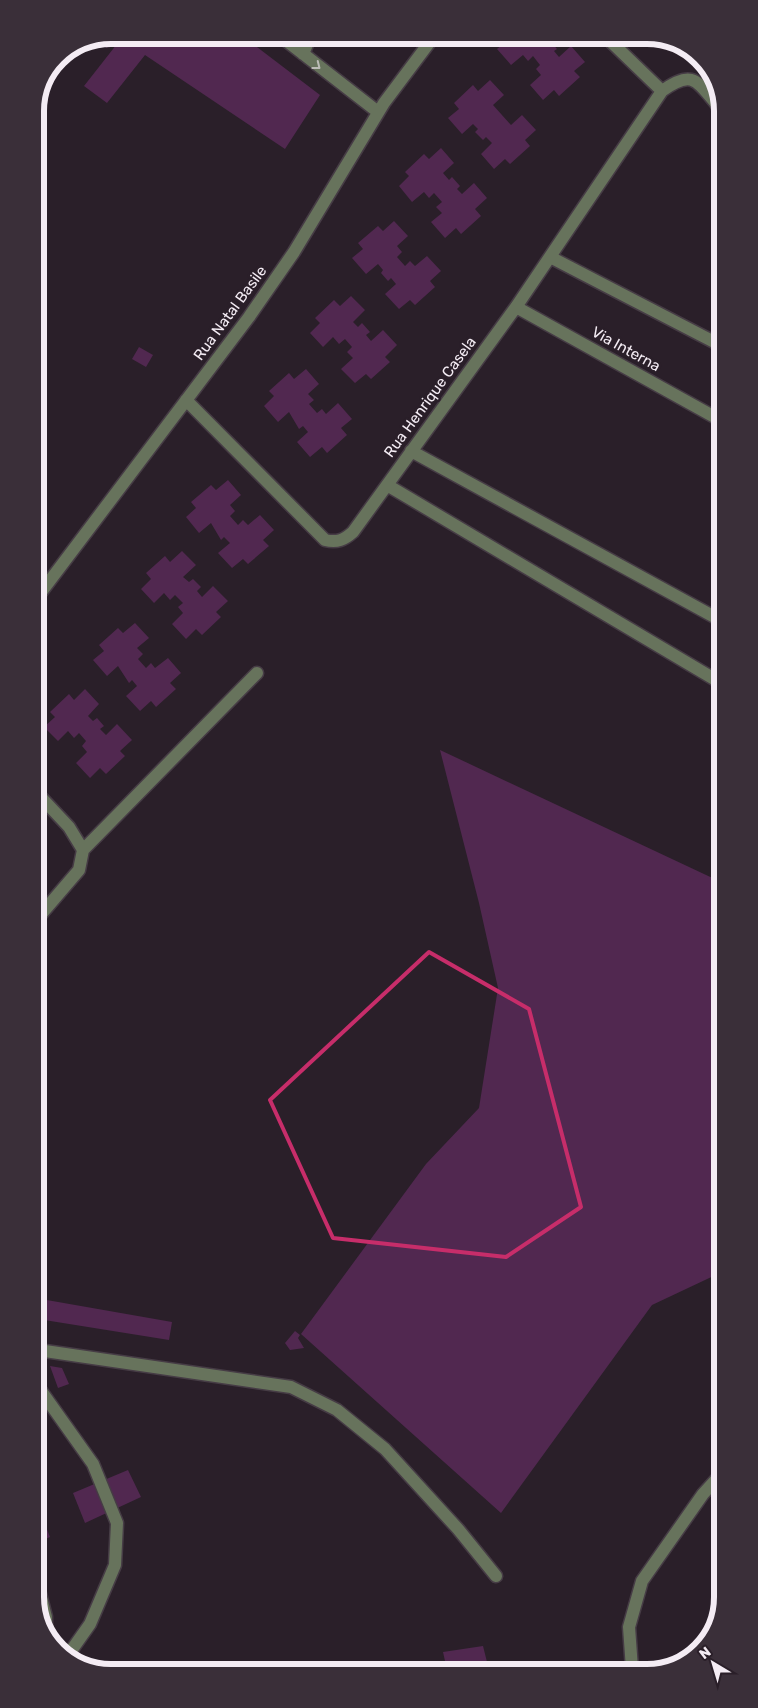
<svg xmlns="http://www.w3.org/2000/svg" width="758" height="1708" font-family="Rubik,sans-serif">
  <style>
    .building { fill: #512850 }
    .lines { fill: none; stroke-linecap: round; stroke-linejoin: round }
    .minor-casing { stroke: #463c45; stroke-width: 15 }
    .minor { stroke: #67735c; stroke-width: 12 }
    .oneway { stroke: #bcbcb7 }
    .marked { fill: none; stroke: #c72d6a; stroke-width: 4; stroke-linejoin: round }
    .labels { text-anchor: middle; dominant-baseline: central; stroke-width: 5; stroke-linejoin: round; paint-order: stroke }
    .street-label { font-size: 15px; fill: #f4ecf4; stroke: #2a1f29 }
    .rim { fill: none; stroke: #f4ecf4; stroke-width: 6 }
  </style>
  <rect width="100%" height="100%" fill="#2a1f29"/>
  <!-- building -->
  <path class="building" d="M111,35H116L107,48L97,41Z
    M124,35H241L320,95L285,149L145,55L107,103L84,86Z
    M504,35H543L541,37L547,43L550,41L557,49L554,51L559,57L571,46L585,62L574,71L580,77L559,96L554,90L543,100L530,85L541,75L536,69L540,65L533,56L528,61L523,55L511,65L497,49L508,40Z
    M490,80L504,95L493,105L511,125L522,115L536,130L525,140L530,146L510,164L505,159L494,169L481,154L492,143L486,137L483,140L475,132L478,129L473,124L462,134L448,118L459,109L454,103L473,85L478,91Z
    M441,148L454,163L443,173L449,180L452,177L460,186L457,189L462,194L474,183L487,198L475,209L481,216L461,234L456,228L445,238L431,222L442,213L436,207L442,202L434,193L429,198L424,192L412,202L399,186L409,176L405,172L424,154L429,159Z
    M394,221L408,236L397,246L402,252L397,257L405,266L410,261L415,266L427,256L441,271L430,281L435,287L415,305L410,300L399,309L385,294L396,284L391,278L388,281L381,273L383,270L378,264L366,274L352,258L363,249L358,243L378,226L383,231Z
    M351,296L365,310L353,322L358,327L362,323L370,332L366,335L371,341L383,330L397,345L385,357L390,362L371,379L366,374L355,383L341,369L353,358L347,352L352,347L345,339L339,344L333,337L323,347L310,333L320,323L315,318L334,300L340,306Z
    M139,347L153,355L146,367L132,359Z
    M306,369L319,384L308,394L314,400L309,404L317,413L322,409L326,414L338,403L352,419L341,428L347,435L327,453L322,447L310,457L297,442L308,432L303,426L299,429L289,412L278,422L264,406L274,396L269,391L289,373L294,379Z
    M228,480L241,495L230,505L235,511L230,516L238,525L243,520L248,525L260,515L274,530L263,540L269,546L248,564L243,559L232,568L218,553L230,543L224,537L221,540L211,523L199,533L186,517L196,508L191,502L211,485L216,490Z
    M182,551L196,565L183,577L189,582L193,579L201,587L197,591L202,597L213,586L228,601L216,612L221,617L202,635L196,629L186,639L172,624L183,613L178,607L183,603L175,595L170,600L164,593L154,603L141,589L151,579L146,573L165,556L170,562Z
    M135,623L149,638L137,648L143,654L138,659L146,668L151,663L155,668L168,658L181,673L170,683L176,689L156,707L151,701L140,711L126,696L137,686L132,680L129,683L118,666L107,676L93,660L104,651L99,645L118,628L123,633Z
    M85,689L99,704L88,716L93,721L97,718L104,726L100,729L106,735L117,724L132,740L120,751L125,756L106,774L100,768L90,778L76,763L87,752L82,746L86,741L79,733L74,738L68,731L58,741L44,727L55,717L50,712L69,694L74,700Z
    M440,750L721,882L722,1272L652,1305L501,1513L301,1334L426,1164L479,1108L498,988L479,903Z
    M41,1299L172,1322L169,1340L38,1319Z
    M295,1331L300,1335L298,1338L304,1348L290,1350L285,1343Z
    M50,1366L62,1368L69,1384L58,1388Z
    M128,1470L141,1497L85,1523L73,1493Z
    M39,1509L50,1537L39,1542Z
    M483,1646L489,1670H447L443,1652Z"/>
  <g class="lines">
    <defs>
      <path id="minor" d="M279,35L378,112
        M604,35L662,91
        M303,54L311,35
        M550,257L720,345
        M516,307L720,420
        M186,400L325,540C337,543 344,540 353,532L516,307L662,91C694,68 697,82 719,107
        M411,451L720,620
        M387,485L721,683
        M36,599L249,317L294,252L384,103L435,35
        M37,793L69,827L83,850L79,870L37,919
        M83,850L257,673
        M38,1350L291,1387L337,1410L385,1449L458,1529L496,1576
        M39,1388L93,1464L117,1523L115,1565L90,1624L66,1658
        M39,1590L46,1617V1631
        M632,1669L629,1627L642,1581L703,1494L723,1472"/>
    </defs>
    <!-- minor casing -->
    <use href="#minor" class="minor-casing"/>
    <!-- minor -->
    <use href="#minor" class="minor"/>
  </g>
  <!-- one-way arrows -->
  <defs><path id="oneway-chevron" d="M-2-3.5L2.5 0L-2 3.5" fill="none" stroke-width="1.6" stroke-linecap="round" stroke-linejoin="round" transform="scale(1.25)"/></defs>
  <use class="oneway" href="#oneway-chevron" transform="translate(317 66) rotate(38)"/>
  <!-- marked area -->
  <path class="marked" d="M429,952L529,1009L581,1207L506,1257L333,1238L270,1100Z"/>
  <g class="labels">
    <!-- street labels -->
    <g class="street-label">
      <text transform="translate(230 313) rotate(-54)">Rua Natal Basile</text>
      <text transform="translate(626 349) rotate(29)">Via Interna</text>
      <text transform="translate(430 397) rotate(-54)">Rua Henrique Casela</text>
    </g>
  </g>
  <!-- crop -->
  <path d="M0 0H758V1708H0ZM111 44H647A67 67 0 0 1 714 111V1597A67 67 0 0 1 647 1664H111A67 67 0 0 1 44 1597V111A67 67 0 0 1 111 44Z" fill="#3a2f39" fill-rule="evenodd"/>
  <path class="rim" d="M111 44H647A67 67 0 0 1 714 111V1597A67 67 0 0 1 647 1664H111A67 67 0 0 1 44 1597V111A67 67 0 0 1 111 44Z"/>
  <!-- north arrow -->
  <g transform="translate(713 1663) rotate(322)" stroke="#2a1f29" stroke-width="4" paint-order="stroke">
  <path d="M0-4L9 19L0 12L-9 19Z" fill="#f4ecf4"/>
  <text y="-8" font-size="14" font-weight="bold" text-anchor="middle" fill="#f4ecf4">N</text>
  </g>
</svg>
